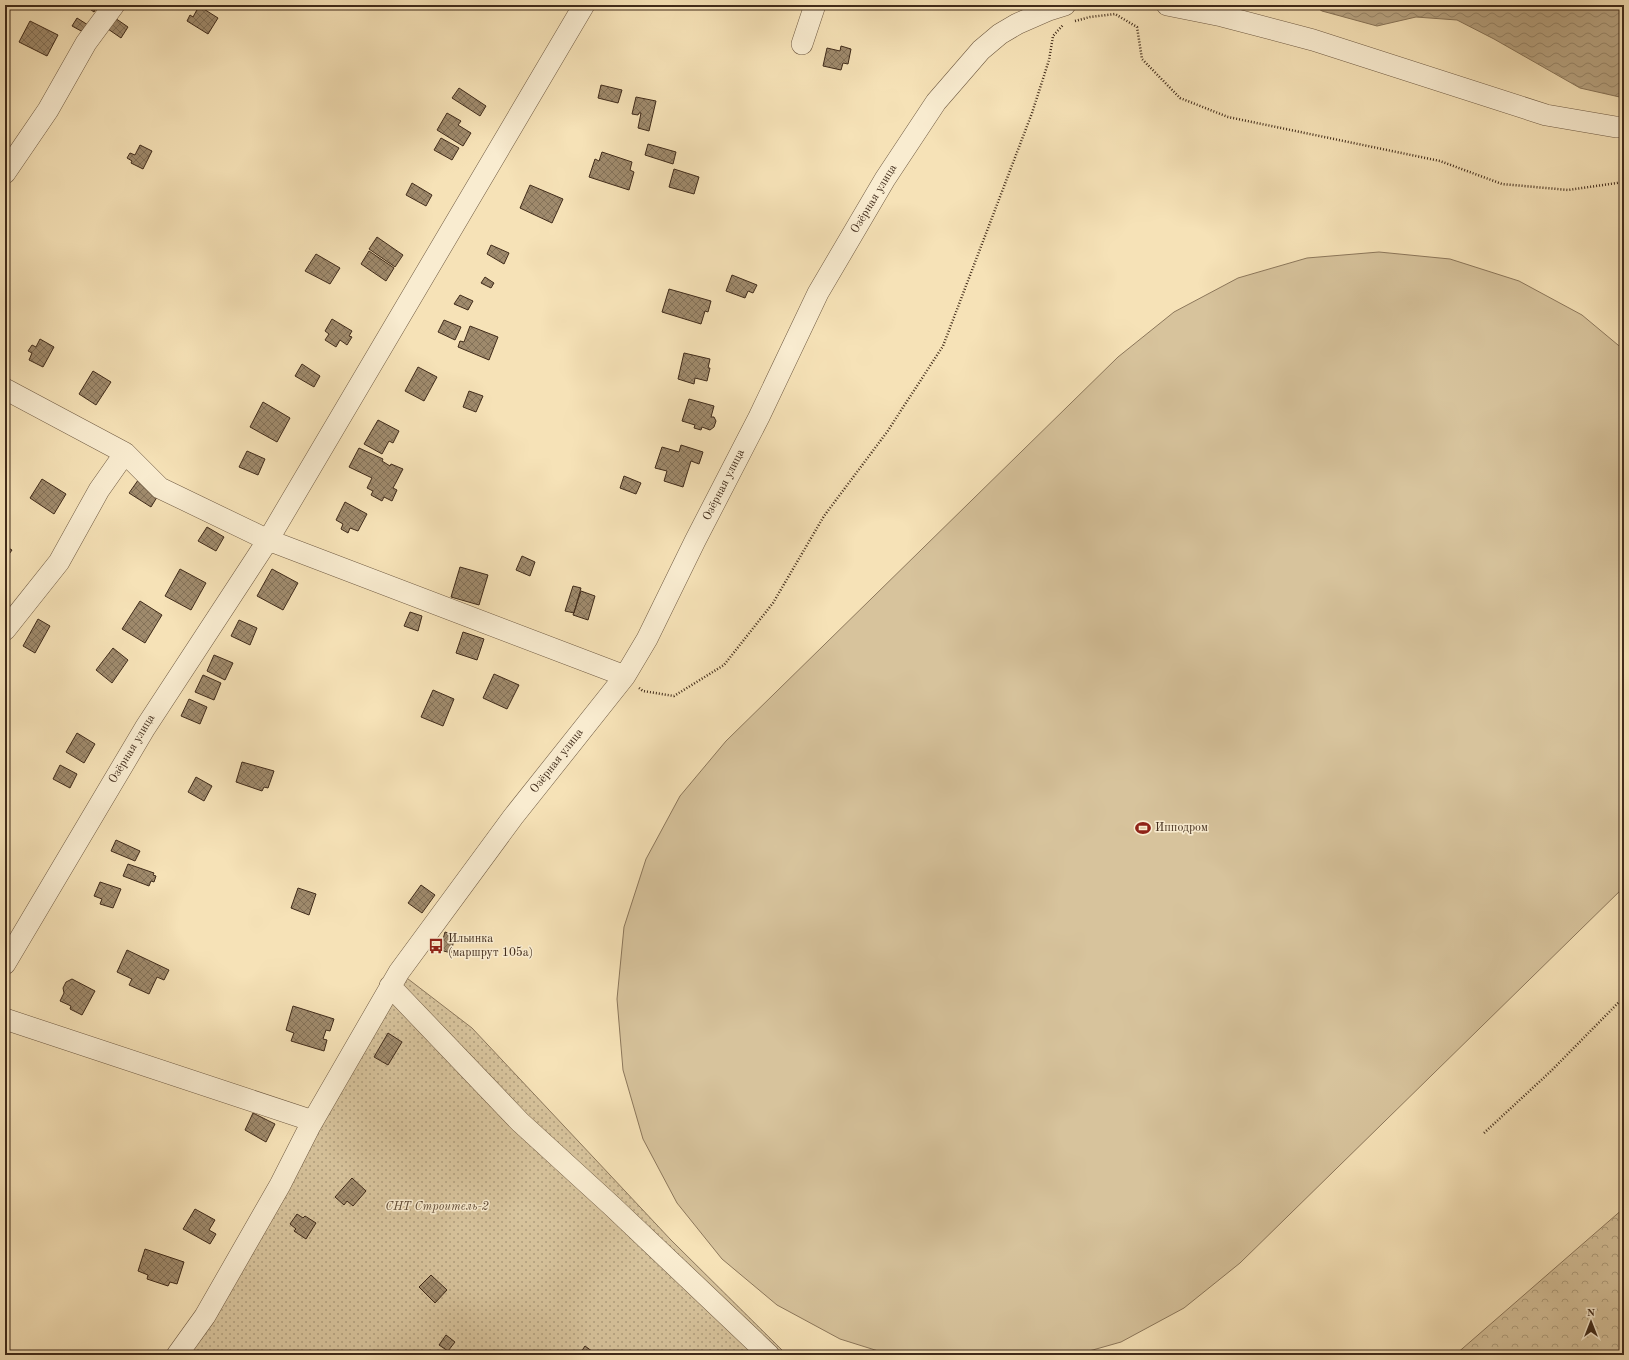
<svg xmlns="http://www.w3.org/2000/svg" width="1629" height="1360" font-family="'Old Standard TT',serif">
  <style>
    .forest { fill: url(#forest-crowns); stroke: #8c775b }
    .park { fill: url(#park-dots); stroke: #8c775b }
    .pitch { fill: #d7c39c; stroke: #8c775b }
    .water { fill: url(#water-waves); stroke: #887458 }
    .building { fill: url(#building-cross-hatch); stroke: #402b1a }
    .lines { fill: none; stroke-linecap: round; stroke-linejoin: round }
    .minor-casing { stroke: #6e5941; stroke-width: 22 }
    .path { stroke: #402b1a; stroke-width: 2.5; stroke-dasharray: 1 2; stroke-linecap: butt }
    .minor { stroke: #f9ecd0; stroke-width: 21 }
    .labels { text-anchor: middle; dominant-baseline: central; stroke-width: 3; stroke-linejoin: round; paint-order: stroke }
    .street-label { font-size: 12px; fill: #402b1a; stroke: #f9ecd0 }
    .poi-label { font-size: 12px; fill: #402b1a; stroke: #f9ecd0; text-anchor: start }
    .park-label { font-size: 12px; font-style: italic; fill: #5e4934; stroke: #f9ecd0 }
  </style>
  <defs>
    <pattern id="forest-crowns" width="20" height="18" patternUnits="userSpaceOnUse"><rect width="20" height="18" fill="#d7c39c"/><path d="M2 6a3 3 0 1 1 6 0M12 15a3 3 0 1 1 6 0" fill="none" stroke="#b09f7e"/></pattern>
    <pattern id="park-dots" width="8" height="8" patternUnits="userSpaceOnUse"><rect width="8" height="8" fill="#d7c39c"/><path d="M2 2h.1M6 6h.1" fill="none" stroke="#b09f7e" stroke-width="1.8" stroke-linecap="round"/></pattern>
    <pattern id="water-waves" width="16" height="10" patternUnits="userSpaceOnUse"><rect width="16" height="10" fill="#b8a482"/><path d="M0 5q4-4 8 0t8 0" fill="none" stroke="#97866a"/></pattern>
    <pattern id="building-cross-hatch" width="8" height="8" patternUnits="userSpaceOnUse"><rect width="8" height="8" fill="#9f8a6c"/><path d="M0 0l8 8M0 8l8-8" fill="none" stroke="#837158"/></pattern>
  </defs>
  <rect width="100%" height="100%" fill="#f6e2b7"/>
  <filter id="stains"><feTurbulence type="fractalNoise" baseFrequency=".005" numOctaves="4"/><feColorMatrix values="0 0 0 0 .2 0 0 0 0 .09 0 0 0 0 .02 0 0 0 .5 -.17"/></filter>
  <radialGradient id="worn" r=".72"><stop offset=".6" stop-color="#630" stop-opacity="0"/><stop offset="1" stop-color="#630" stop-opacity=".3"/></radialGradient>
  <!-- forest -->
  <path class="forest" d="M1624,1208V1355H1455Z"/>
  <!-- park -->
  <path class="park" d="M399,972L472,1028L671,1240L787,1355H179Z"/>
  <!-- pitch -->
  <path class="pitch" d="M1379,252L1450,259L1519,281L1582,315L1624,350V887L1240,1263L1184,1308L1121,1342L1075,1355H891L840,1339L777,1305L722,1259L677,1203L643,1139L623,1070L617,999L624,927L646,859L680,796L726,741L1118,357L1174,312L1238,278L1307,258Z"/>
  <!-- water -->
  <path class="water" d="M1313,5H1624V98L1580,88L1494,39L1457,20L1416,17L1377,26L1322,11Z"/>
  <!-- building -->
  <path class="building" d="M84,5H98L94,12Z
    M199,6L218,18L208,34L187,21L190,15L193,17Z
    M77,18L88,25L83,32L72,26Z
    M115,18L128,27L121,38L108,29Z
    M30,21L58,35L47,56L19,42Z
    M841,46L851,49L848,64L843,63L841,70L823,66L827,48L840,51Z
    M601,85L622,90L618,103L598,98Z
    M459,88L486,106L480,116L452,98Z
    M636,97L656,101L649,131L638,128L641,113H639L638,115L632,114Z
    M447,113L461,121L458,125L471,133L463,146L437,130Z
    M441,138L459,148L452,160L434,150Z
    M648,144L676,152L673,164L645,155Z
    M140,145L152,151L143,169L131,163L132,161L127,158L130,153L135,155Z
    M602,152L632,162L630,170L634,172L629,190L589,177L595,159L599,161Z
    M674,169L699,177L694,194L669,187Z
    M412,183L432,195L426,206L406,195Z
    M530,185L563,199L552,223L520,208Z
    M377,237L403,255L395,267L369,249Z
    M491,245L509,253L504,264L487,254Z
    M369,251L394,268L386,281L361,264Z
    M316,254L340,268L330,284L305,271Z
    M732,275L757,285L753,293L748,291L745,298L726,291Z
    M485,277L494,283L491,288L481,283Z
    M669,289L711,301L708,312L705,311L701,324L662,312Z
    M460,295L473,301L468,310L454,304Z
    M332,319L352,331L349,336L352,337L347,345L340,340L336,347L325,340L329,334L325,331Z
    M444,320L461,327L455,340L438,332Z
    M470,326L498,337L489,360L458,347L460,341L464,342Z
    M40,339L54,347L43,367L29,360L32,353L28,351L32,345L36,347Z
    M684,353L710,359L708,368H710L707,381L695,378L694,384L678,379Z
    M302,364L320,376L314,387L295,376Z
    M418,367L437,377L424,401L405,391Z
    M93,371L111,382L96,405L79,394Z
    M469,391L483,396L476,412L463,407Z
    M689,399L714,406L711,417H714L716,421L714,427L710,430L702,427L701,430L694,428L695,425L682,421Z
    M263,402L290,418L277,442L250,427Z
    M378,420L399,431L393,443L389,441L382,454L364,444Z
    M681,445L703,452L699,464L691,461L683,487L664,481L667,471L655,468L662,447L679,452Z
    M359,448L383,459L382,461L390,466L391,464L403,469L393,488L397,490L392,501L384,497L382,501L371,495L373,491L367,488L372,478L349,467Z
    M247,451L265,459L258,475L239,467Z
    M141,476L162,489L151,507L129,493Z
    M624,476L641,483L636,494L620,488Z
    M42,479L66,494L54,514L30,498Z
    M345,502L367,514L358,531L350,528L348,533L341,529L343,524L336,520Z
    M207,527L224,537L216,551L198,541Z
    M5,546L12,550L5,560Z
    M522,556L535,562L530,576L516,570Z
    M460,567L488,575L479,605L451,597Z
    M180,569L206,583L191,610L165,596Z
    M272,569L298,583L283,610L257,596Z
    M573,586L581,588L574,613L565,611Z
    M581,591L595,596L588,620L573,615Z
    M140,601L162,615L145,643L122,629Z
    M410,612L422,616L418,631L404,626Z
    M38,619L50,626L35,653L23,646Z
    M239,620L257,628L250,645L231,636Z
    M463,632L484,639L477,660L456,653Z
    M113,648L128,660L112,683L96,670Z
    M214,655L233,663L225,680L207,671Z
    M494,674L519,685L507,709L483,698Z
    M203,675L221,683L214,700L195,692Z
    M433,690L454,699L443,726L421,717Z
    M189,699L207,707L200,724L181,716Z
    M77,733L95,744L84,763L66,752Z
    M242,762L274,771L268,788L264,787L262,791L236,782Z
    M60,765L77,774L70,788L53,779Z
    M196,777L212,786L204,801L188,792Z
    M116,840L140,851L135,861L111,851Z
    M128,864L154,873L153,875L156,876L154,882L151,881L149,886L123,876Z
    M100,882L121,889L113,908L100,904L102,899L94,896Z
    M421,885L435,895L422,913L408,903Z
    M298,888L316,894L309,915L291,908Z
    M445,932L455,935L451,953L440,950Z
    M127,950L169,970L164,980L157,977L149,994L129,985L132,979L117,972Z
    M72,979L95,991L82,1015L70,1009L71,1006L60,1001L64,993L63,988L66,982Z
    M293,1006L334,1019L330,1031L326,1030L323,1039L327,1040L324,1051L291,1041L294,1033L286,1030Z
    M388,1033L402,1042L388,1065L374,1057Z
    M253,1113L275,1124L266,1142L245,1130Z
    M352,1178L366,1191L353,1206L347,1201L344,1205L335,1197Z
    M195,1209L215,1220L209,1230L216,1234L210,1244L183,1229Z
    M297,1214L303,1218L305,1216L316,1223L306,1239L294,1231L296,1229L290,1224Z
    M145,1249L184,1262L177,1284L170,1282L168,1286L147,1279L148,1275L138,1271Z
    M431,1275L447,1290L435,1303L419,1287Z
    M446,1335L455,1342L448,1351L439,1345Z
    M585,1346L597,1355H579Z"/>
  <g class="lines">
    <defs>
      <path id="minor" d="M1167,5L1222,16L1313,40L1546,115L1616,127H1624
        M802,44L815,5
        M5,173L48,110L86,43L114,5
        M5,389L125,453
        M5,630L59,562L99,490L125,453L160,488L268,540L625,676
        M5,964L145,728L268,540L584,5
        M390,986L520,1122L612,1206L769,1355
        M5,1019L313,1121
        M177,1355L205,1316L280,1185L310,1126L399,972L513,817L625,676L647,639L695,541L759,417L818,293L885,179L936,102L981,50L1000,34L1017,24L1049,10L1065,5"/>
    </defs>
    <!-- minor casing -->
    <use href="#minor" class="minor-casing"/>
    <!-- path -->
    <path class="path" d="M1075,21L1090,17L1115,14L1137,27L1142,59L1180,98L1228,117L1440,161L1502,184L1568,190L1624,182
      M639,688L643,691L674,696L724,665L773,603L824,516L887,432L943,346L1032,113L1049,60L1053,36L1063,25
      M1484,1133L1551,1071L1624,997"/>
    <!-- minor -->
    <use href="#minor" class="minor"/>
  </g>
  <!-- icons -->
  <defs>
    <symbol id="stadium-bare" viewBox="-9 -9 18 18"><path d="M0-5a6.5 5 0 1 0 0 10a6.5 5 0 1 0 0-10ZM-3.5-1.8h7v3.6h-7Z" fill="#8f2418" stroke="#f9ecd0" stroke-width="2.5" paint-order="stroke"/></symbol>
    <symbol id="bus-bare" viewBox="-9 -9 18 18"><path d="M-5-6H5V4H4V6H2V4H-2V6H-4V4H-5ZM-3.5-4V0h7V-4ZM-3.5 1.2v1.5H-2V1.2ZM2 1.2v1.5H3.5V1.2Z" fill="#8f2418" stroke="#f9ecd0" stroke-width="2.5" paint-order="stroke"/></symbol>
  </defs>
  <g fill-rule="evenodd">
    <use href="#stadium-bare" x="1132" y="817" width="22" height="22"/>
    <use href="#bus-bare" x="425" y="935" width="22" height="22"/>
  </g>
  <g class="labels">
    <!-- street labels -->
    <g class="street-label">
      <text transform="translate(874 199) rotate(-59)">Озёрная улица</text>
      <text transform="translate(724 485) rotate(-63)">Озёрная улица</text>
      <text transform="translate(132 749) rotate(-59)">Озёрная улица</text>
      <text transform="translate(557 761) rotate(-52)">Озёрная улица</text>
    </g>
    <!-- poi labels -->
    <g class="poi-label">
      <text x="1155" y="828">Ипподром</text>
      <text x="448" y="939">Ильинка<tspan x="448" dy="14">(маршрут 105а)</tspan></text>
    </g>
    <!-- park labels -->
    <g class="park-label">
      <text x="437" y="1207">СНТ Строитель-2</text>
    </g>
  </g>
  <!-- margin -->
  <rect width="1629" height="1360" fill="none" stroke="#f6e2b7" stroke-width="20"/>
  <rect x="6" y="6" width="1617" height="1348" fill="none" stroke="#402b1a" stroke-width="2"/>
  <rect x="10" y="10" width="1609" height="1340" fill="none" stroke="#402b1a"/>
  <!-- north arrow -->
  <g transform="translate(1591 1322)" stroke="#f9ecd0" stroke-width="3" paint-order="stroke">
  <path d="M0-3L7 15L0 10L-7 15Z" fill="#402b1a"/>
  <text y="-6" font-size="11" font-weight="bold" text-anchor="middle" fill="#402b1a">N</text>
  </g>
  <rect width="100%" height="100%" filter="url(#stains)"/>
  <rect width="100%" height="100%" fill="url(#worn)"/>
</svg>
